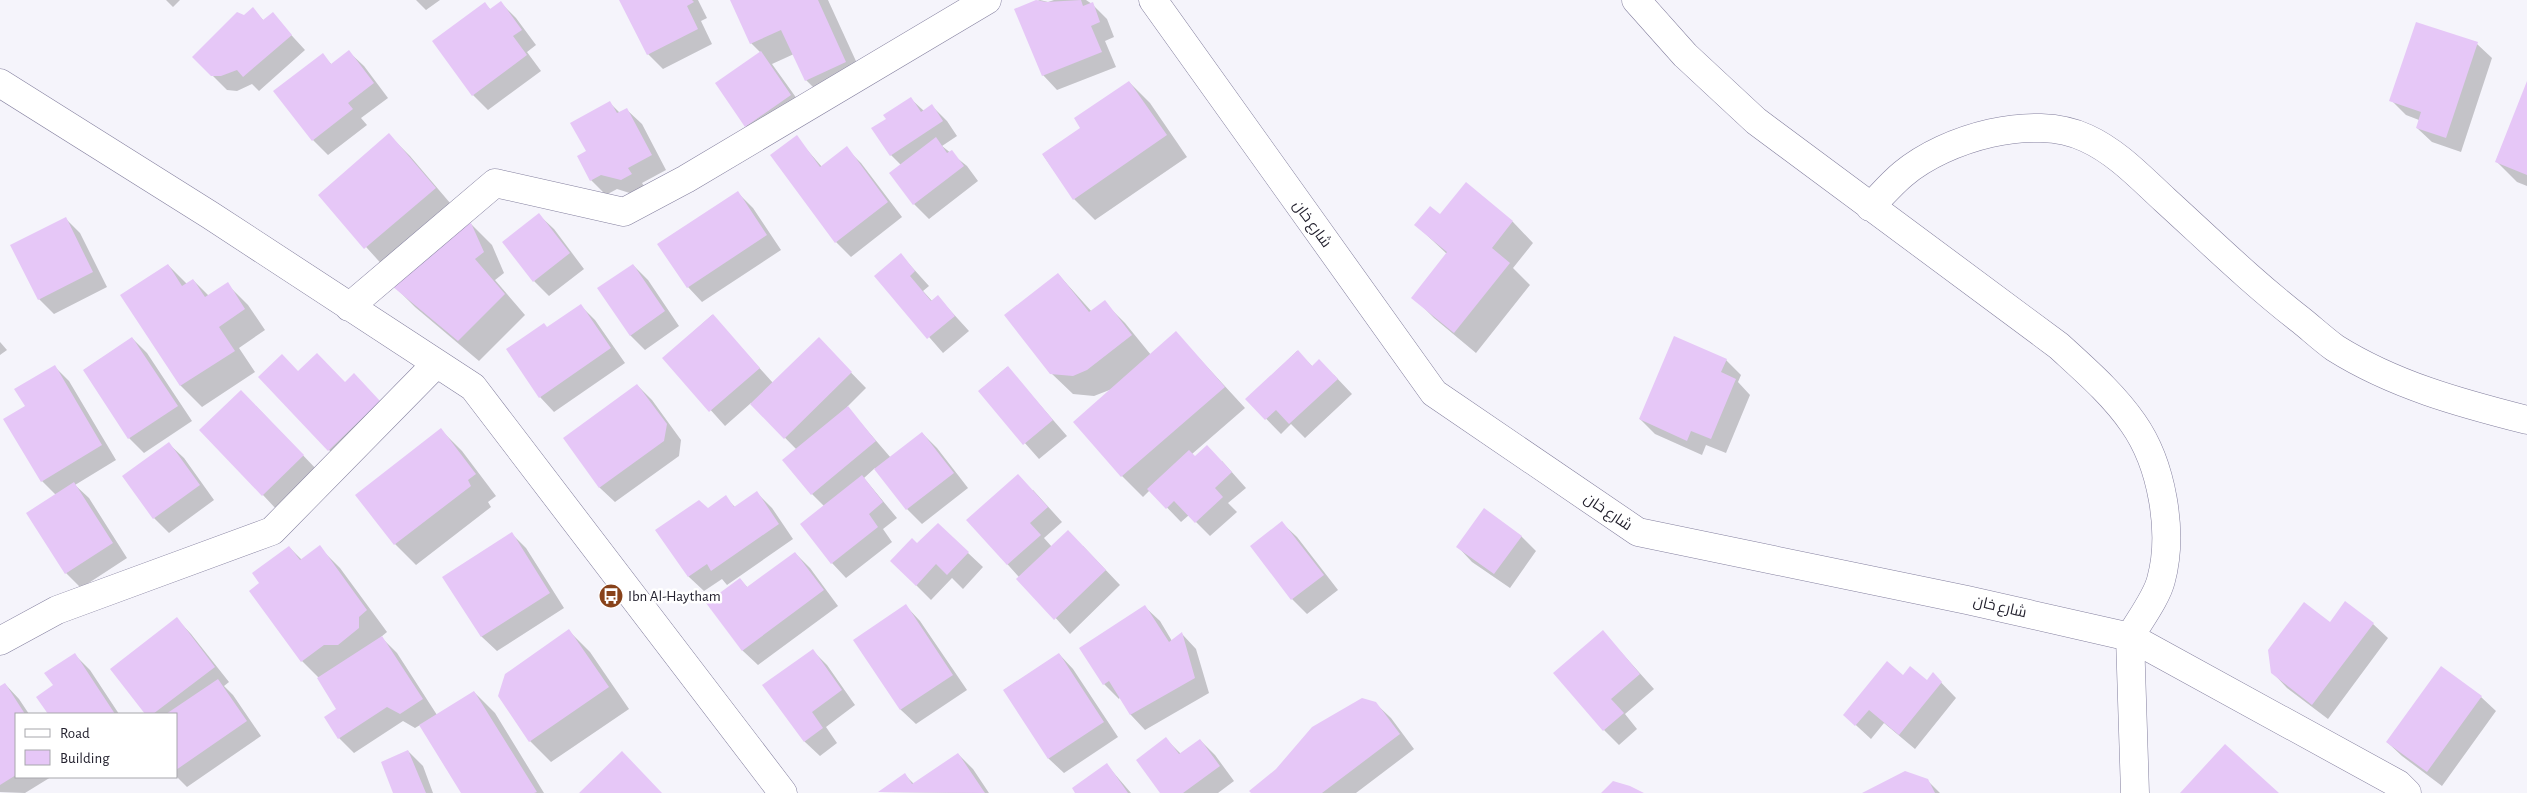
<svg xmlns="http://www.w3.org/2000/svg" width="2527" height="793" font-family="'Alegreya Sans',Cairo,sans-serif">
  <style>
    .shadow { fill: #0003 }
    .building { fill: #e6c7f7 }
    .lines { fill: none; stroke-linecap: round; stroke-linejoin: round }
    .minor-casing { stroke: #837f9e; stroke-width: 29 }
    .minor { stroke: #fff; stroke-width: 28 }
    .labels { text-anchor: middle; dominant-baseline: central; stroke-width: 5; stroke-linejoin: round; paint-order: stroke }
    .street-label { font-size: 15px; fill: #24222f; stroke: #fff }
    .poi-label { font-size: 15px; fill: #24222f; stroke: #fff; text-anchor: start }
  </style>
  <rect width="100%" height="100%" fill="#f5f4fb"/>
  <!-- shadow -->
  <path class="shadow" d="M166,0H180L173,7Z
    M416,0H440L426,10Z
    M621,0H698L707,18L701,21L712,44L663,69L648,54Z
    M732,0H828L866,83L827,101L806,80L794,54L772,64L805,110L761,141L746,126L761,53L751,43Z
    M1040,0L1048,2L1054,0H1086L1092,4L1107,19L1114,37L1105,41L1116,67L1057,90L1043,75L1016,9Z
    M501,3L516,18L536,45L527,52L541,71L488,110L473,95L485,4L491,10Z
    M253,9L264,21L272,14L305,50L259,91L252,84L237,91L227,90L194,57Z
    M2477,44L2492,58L2461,152L2432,142L2417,128L2419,120L2406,115L2391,100Z
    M349,52L364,66L388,98L361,118L367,125L328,155L313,140L323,55L332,65Z
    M1129,82L1150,103L1187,157L1095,220L1074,199L1043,155L1082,128Z
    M2527,84V186L2517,182L2496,161Z
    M911,99L924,111L932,106L947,121L957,136L942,146L967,166L978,181L929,219L914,204L901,165L891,155L888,120Z
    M610,103L620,113L627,110L642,124L666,170L642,183L646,189L636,195L617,189L606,195L591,180L588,152Z
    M389,135L410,156L456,210L386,269L319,195Z
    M796,137L822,167L846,148L861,163L902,217L851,257L836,242Z
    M1466,184L1513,222L1533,243L1513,268L1530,285L1476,353L1434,318L1413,297L1447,254L1416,225L1440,216Z
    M738,193L753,208L781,250L702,302L688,287Z
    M539,215L554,229L584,269L549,296L534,281Z
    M66,219L80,233L107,287L54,314L39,299Z
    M471,224L492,245L504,273L495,280L525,315L479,361L415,307L394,286Z
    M901,255L929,286L923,291L933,302L938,297L969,331L943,353L876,276Z
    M168,265L187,284L193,280L209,296L227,284L248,305L265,330L239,348L255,372L202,407L181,386L122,296Z
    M633,265L648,280L679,326L645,350L630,335Z
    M1058,274L1092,312L1104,302L1125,323L1151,355L1176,333L1245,408L1192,454L1195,458L1222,461L1246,488L1228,503L1237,512L1210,536L1189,515L1181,522L1150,490L1143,497L1122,476L1112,389L1094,396L1073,394L1051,373Z
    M581,306L595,320L625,363L554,412L540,397L548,328Z
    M712,315L773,383L833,354L866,388L847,407L891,458L922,433L937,448L968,488L922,524L907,509L875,468L864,478L897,518L883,529L892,542L846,578L832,563L824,506L812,494L797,450L751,403L725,426L664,358Z
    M132,338L147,353L192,421L144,453L129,438L84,370Z
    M0,342L7,350L0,355Z
    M1297,351L1313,367L1334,375L1352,394L1305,438L1291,424L1281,434L1247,399Z
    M1726,360L1741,375L1738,382L1750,395L1726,453L1706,445L1702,455L1655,434L1640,419Z
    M54,366L69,381L116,460L75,485L89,498L127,558L81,588L66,573L56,495L42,481Z
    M1007,367L1067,436L1039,459L979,391Z
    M298,373L368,390L394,417L344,464L329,450Z
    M637,385L652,400L681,440L679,456L615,502L600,488L565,438Z
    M256,406L318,471L277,510L263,495Z
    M441,430L462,451L496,496L488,502L491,507L416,565L395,544L357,495Z
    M169,444L184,458L214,500L169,533L154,518L124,476Z
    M1033,490L1062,522L1044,538L1052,547L1083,546L1120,585L1070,634L968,520Z
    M757,493L772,508L793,539L727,585L722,579L704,591L689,577L657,530L708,509L725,497L736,508Z
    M1282,523L1297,537L1338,590L1307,614L1292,599Z
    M512,534L526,548L564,608L497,651L482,637L444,577Z
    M1521,536L1536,551L1510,588L1472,562L1458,547Z
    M918,545L968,553L983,567L963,589L952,578L931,600L907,576Z
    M289,547L302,560L319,547L340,568L387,632L381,637L397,653L437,715L474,692L495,713L544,793H462L420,725L415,728L403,721L354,753L339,738L326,717L338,709L319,678L302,661L261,583Z
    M795,553L810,568L838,606L758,665L743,651L708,603L740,579L748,588Z
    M906,606L920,621L967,690L916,724L901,710L855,640Z
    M1145,607L1160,621L1172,641L1182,634L1196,649L1209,693L1145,730L1131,715L1120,697L1119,699L1104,684Z
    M177,619L191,634L229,682L224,686L233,695L261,736L187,787L176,776V714H146L112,669Z
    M2330,624H2373L2388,638L2328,719L2287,688L2272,672Z
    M569,631L590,652L629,709L551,762L530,741Z
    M1603,632L1654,689L1625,714L1637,729L1619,745L1604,730Z
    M813,651L827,665L855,705L826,727L837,743L820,756L805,742L764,685Z
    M1059,654L1073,669L1118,737L1064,773L1049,759L1004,690Z
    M75,655L90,670L119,714H49L38,697L54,686Z
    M1933,674L1956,698L1915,749L1884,723L1871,739L1845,715L1903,676L1927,682Z
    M5,684L19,699L29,714H16V777H51L25,793L0,792V687Z
    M2481,697L2496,711L2442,786L2402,756L2387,742Z
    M1375,703L1391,718L1414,749L1356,793H1252Z
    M1166,739L1181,754L1200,740L1215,755L1234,781L1218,793H1162Z
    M408,751L423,766L433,793H395Z
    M958,754L973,769L989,793L880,792L905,775L914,784Z
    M1107,765L1131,793H1077Z
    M1927,780L1940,793H1865Z"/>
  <!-- building -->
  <path class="building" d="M619,0H692L694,2L687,6L698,29L647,55Z
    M730,0H818L846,62L805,81L781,30L750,44Z
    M1036,0L1046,2L1081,0L1083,6L1093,2L1100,22L1091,26L1102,52L1042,76L1014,9Z
    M501,1L522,30L513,36L527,55L472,96L432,41L485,2L490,9Z
    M253,7L263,20L273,12L292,35L243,77L237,70L221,76H211L192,57L237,12L244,15Z
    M2416,22L2478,42L2446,138L2416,128L2421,112L2389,101Z
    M349,50L374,83L348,103L353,109L312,141L273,91L323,53L331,64Z
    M761,51L791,95L745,127L715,83Z
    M1129,81L1167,135L1073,200L1042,154L1080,128L1074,118Z
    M2527,81V175L2495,162Z
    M911,97L921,112L932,104L943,121L890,156L871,128L886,119L883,115Z
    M610,101L617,113L627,108L652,155L628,168L632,174L621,180L601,175L590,181L577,156L586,151L570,123Z
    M389,133L436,188L364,249L318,195Z
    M797,135L820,167L847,146L888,202L835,243L770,155Z
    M936,137L947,153L952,150L964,166L913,205L889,173Z
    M1466,182L1513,221L1492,248L1510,263L1454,333L1411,298L1447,252L1414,225L1430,206L1440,214Z
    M738,191L767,235L687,288L657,244Z
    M539,213L570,253L533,282L502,242Z
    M66,217L93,272L38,300L10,245Z
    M471,223L484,252L475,259L505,294L458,341L392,286L445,235Z
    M901,253L915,271L910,276L931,301L938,295L955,316L927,339L874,276Z
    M168,264L182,286L193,279L205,297L228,282L245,309L219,327L235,351L180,386L120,295Z
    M633,264L665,311L630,336L597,288Z
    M1058,273L1089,312L1105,300L1132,335L1087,370L1073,376L1050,374L1004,315Z
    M581,304L611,348L539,398L506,349L544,323L547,327Z
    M713,314L760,368L709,412L662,358Z
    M1176,331L1225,387L1121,477L1073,422Z
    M1674,336L1727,359L1721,372L1736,379L1711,439L1691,431L1687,441L1639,419Z
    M132,337L178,406L128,439L83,370Z
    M819,337L852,372L784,439L750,404Z
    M1298,350L1312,366L1319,359L1338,379L1289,424L1276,410L1265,420L1245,399Z
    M317,353L345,382L354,373L380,401L328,451L258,377L282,354L298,371Z
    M55,365L102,445L41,482L3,419L25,406L14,389Z
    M1008,366L1053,420L1023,445L978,391Z
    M637,384L667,424L664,441L599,488L563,438Z
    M241,390L304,455L262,496L199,430Z
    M848,406L876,441L811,495L782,460Z
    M441,428L476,474L468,480L471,486L394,545L355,495Z
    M922,432L954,473L906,510L874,469Z
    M169,442L200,485L153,519L122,476Z
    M1207,445L1232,472L1215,488L1223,497L1195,523L1174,501L1166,509L1147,489L1189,450L1195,456Z
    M1018,474L1048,507L1030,523L1041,535L1007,565L966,520Z
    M862,475L883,502L869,514L878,527L831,564L800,524Z
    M74,482L113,543L65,574L26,513Z
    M757,491L779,524L711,571L707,564L688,577L655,530L699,500L708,508L726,495L734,507Z
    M1484,508L1522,536L1494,574L1456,547Z
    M1282,521L1324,575L1291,600L1250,546Z
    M938,523L969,552L947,575L936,564L916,586L890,561L912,538L917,543Z
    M1068,530L1106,570L1054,620L1016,579Z
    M512,532L550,593L481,637L442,577Z
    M320,545L367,610L359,617V628L338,645H324L301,662L249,591L259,583L252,573L289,546L300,560Z
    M795,552L824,590L742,651L706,603L740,578L747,587Z
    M2345,601L2374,623L2312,705L2271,673L2268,650L2304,602L2330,622Z
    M906,604L953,675L900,710L853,640Z
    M1145,605L1169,642L1182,632L1195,678L1130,715L1109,681L1103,685L1079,648Z
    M177,617L215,667L153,714H145L110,669Z
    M569,629L609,687L529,742L498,696L505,674Z
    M1603,630L1640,674L1611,699L1624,713L1603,731L1553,673Z
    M382,636L423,699L400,714L387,707L338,739L324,717L336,709L317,678Z
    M813,649L842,690L812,712L823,728L804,742L762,685Z
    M75,653L115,714H48L36,697L53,685L44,673Z
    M1059,653L1104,722L1048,759L1003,690Z
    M1887,661L1903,675L1910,666L1927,680L1933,672L1942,682L1899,735L1869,710L1855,726L1843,715Z
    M2441,666L2482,696L2427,772L2386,742Z
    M218,679L247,721L176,770V714H166Z
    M5,683L25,714H16V775L0,785V686Z
    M474,691L537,792L534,793H461L419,725Z
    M1362,698L1376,702L1400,734L1322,793H1251L1249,791L1276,769L1312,727Z
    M1166,737L1179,754L1200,739L1220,766L1183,793H1160L1136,760Z
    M2225,744L2279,793H2180Z
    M408,750L426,793H393L381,762Z
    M622,751L662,793H579Z
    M958,753L985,793L878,792L905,773L912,784Z
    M1107,763L1128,793H1075L1072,788Z
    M1905,771L1928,779L1935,793H1862Z
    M1613,781L1630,786L1644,793H1601Z"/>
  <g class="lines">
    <defs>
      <path id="minor" d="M1153,0L1434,393L1638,532L1967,600L2130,637L2135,793
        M1636,0L1685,55L1756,121L2059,346C2085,370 2113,394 2133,423C2162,464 2174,532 2161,580C2157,597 2139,621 2130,637L2398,784L2407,793
        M0,83L210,215L473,387L783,793
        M1870,207C1881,196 1891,184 1903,174C1946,138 2033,113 2086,138C2117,152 2141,178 2165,200C2210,241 2254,284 2302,321C2313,330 2324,340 2335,348C2394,385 2460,403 2527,420
        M349,307L495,183L624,212L686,179L987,0
        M0,641L57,610L272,531L436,364"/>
    </defs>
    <!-- minor casing -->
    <use href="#minor" class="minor-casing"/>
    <!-- minor -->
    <use href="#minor" class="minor"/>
  </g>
  <!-- icons -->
  <defs>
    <symbol id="bus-disc" viewBox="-11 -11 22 22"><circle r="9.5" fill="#88421a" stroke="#fff"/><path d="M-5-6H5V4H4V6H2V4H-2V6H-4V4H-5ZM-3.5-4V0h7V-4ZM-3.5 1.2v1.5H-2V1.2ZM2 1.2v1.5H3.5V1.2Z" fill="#fff"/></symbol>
  </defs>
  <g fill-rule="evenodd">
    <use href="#bus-disc" x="597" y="582" width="28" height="28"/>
  </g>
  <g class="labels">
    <!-- street labels -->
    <g class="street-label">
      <text transform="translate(1312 224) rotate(54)">شارع خان</text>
      <text transform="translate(1608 512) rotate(34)">شارع خان</text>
      <text transform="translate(2000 607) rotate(13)">شارع خان</text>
    </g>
    <!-- poi labels -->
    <g class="poi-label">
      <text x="628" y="596">Ibn Al-Haytham</text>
    </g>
  </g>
  <!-- legend -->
  <rect x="15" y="713" width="162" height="65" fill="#ffffff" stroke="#a7a7ac"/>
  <rect x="25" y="729" width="25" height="8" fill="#ffffff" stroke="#a7a7ac"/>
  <text x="60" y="738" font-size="15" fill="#24222f">Road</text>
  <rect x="25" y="750" width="25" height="15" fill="#e6c7f7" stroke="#a7a7ac"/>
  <text x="60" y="763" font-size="15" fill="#24222f">Building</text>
</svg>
